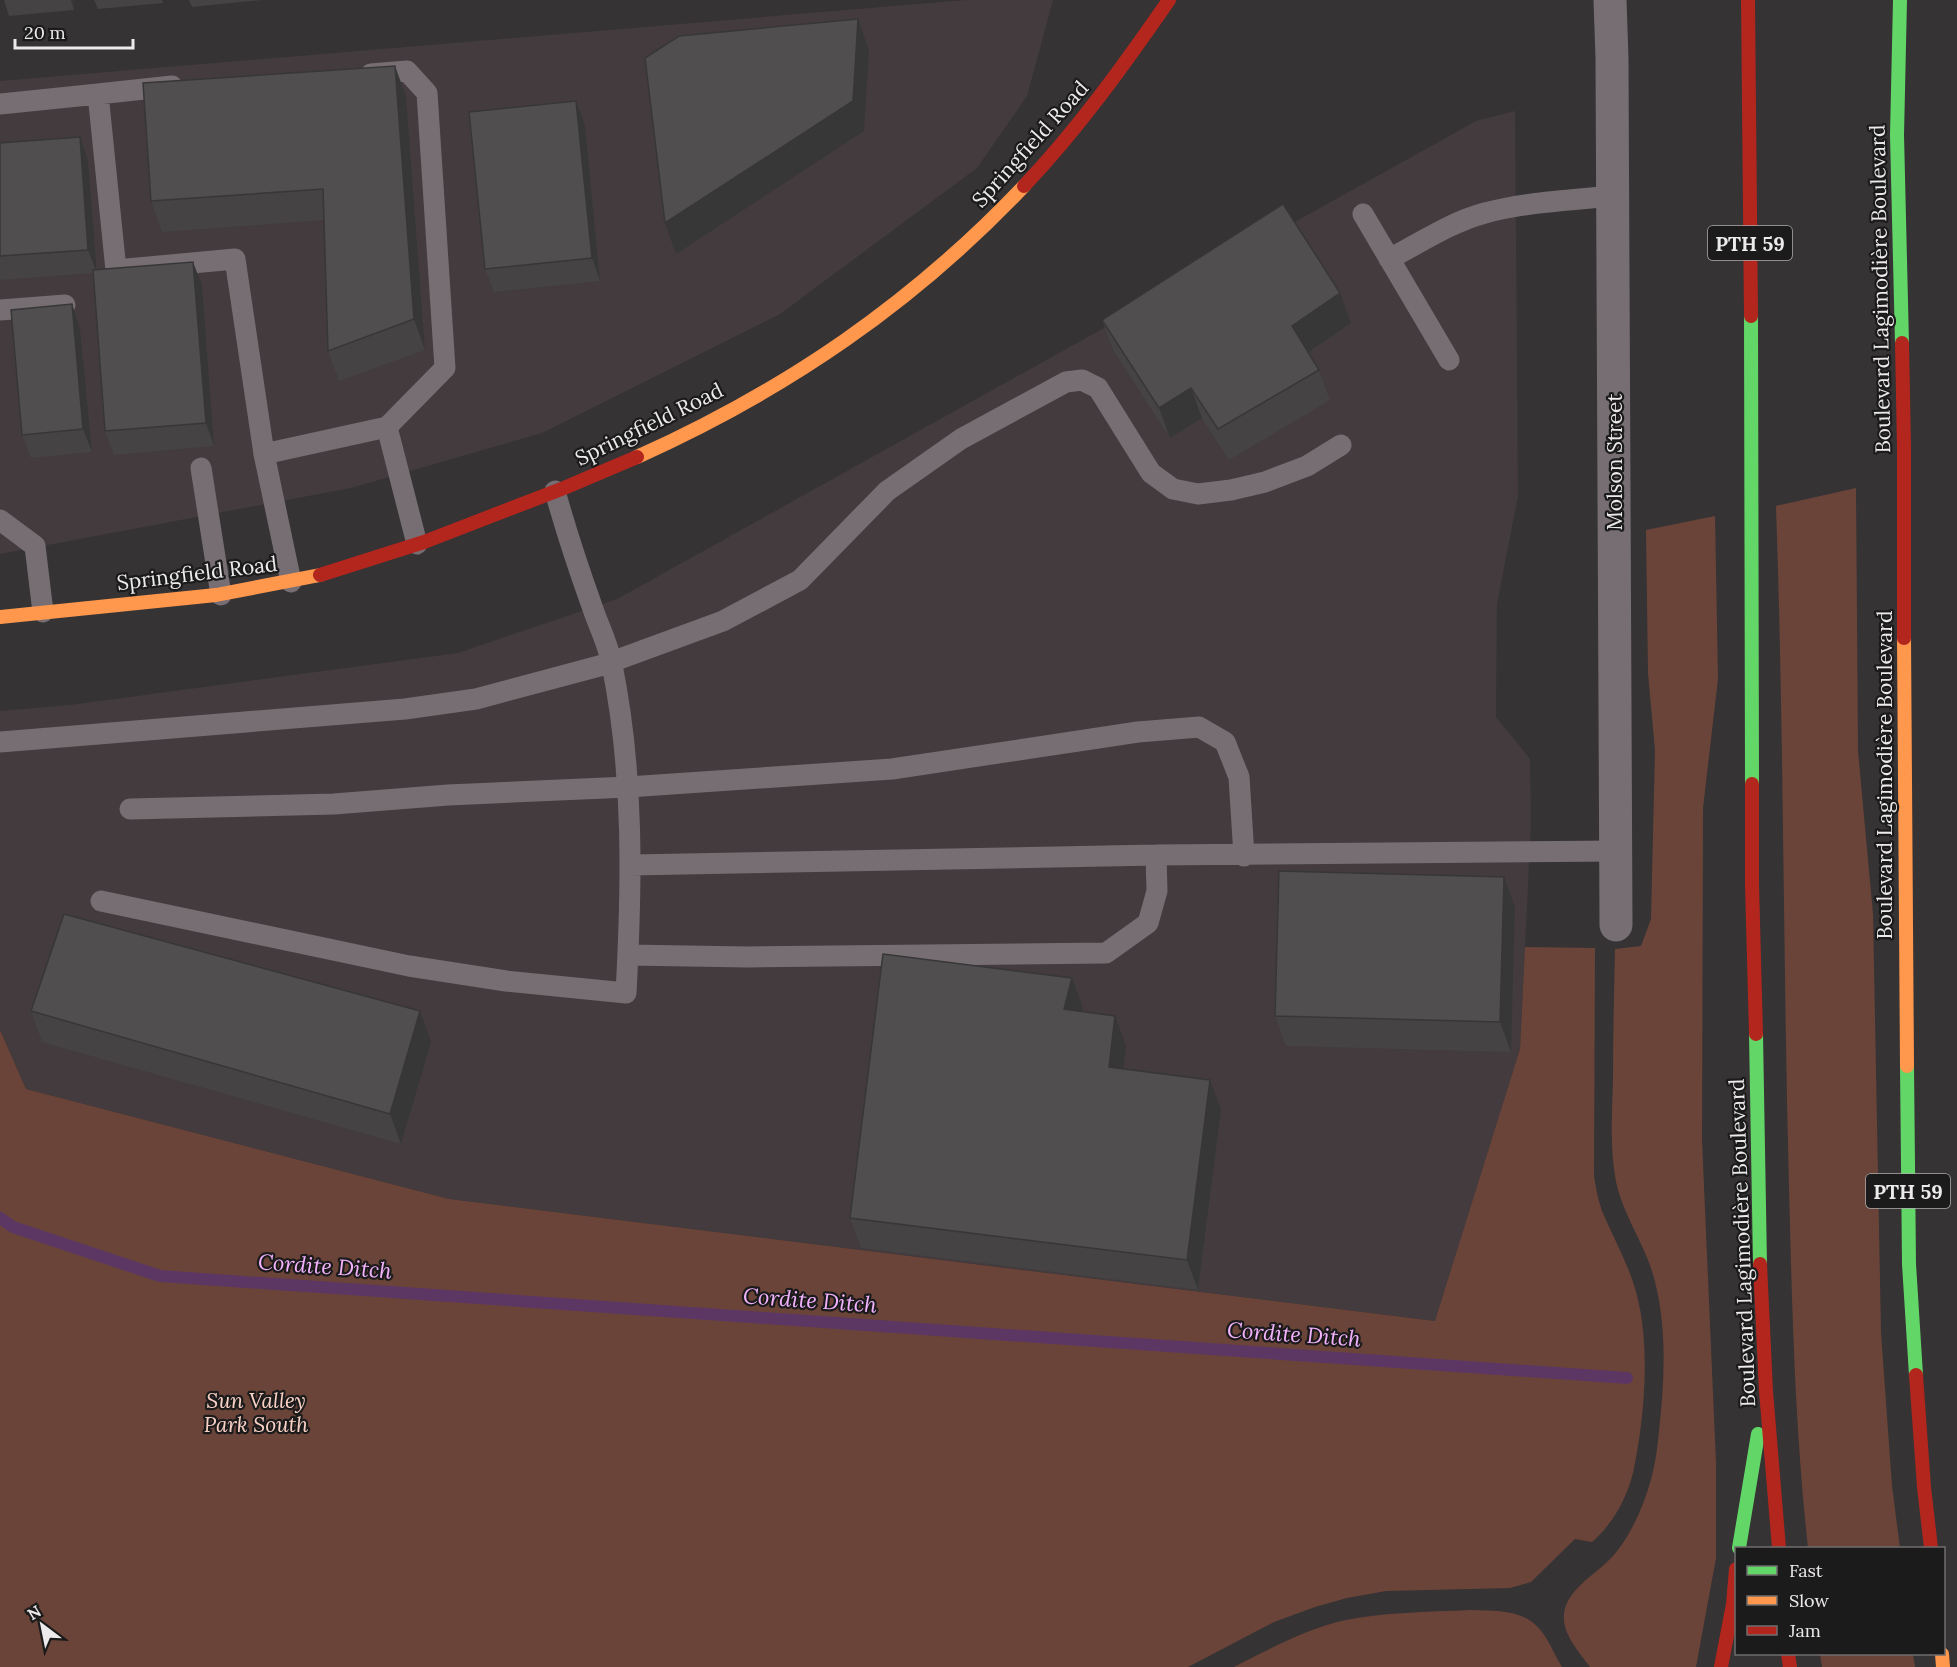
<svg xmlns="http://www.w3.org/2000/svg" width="1957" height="1667" font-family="Lora,serif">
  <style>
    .built { fill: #433b3e }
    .green { fill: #6b4439 }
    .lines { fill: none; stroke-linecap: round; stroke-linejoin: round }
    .stream { stroke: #5d3763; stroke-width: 12 }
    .lane { stroke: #766e73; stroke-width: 21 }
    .street { stroke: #766e73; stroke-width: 33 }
    .fast { stroke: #63d668; stroke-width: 14 }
    .slow { stroke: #ff974d; stroke-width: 14 }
    .jam { stroke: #b3261e; stroke-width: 14 }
    .wall { fill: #454343 }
    .shaded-wall { fill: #383737 }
    .building { fill: #504e4e; stroke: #383737; stroke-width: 1.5 }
    .labels { text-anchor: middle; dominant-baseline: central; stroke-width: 4.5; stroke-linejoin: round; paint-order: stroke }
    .shield { fill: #1c1b1b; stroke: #aeacad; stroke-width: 1.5 }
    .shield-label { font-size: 20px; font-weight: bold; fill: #eceaeb }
    .street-label { font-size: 21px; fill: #eceaeb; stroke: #1c1b1b }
    .park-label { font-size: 21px; font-style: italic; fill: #fad1c5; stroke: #1c1b1b }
    .water-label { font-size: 22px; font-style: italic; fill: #f3b2fe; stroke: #1c1b1b }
  </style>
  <rect width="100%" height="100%" fill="#353334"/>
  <!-- built -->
  <path class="built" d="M966,0H1053L1027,96L977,168L780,314L542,433L351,488L0,554V81Z
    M1515,111L1518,496L1497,604L1496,717L1530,759L1531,823L1520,1049L1436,1321L449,1199L26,1089L0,1030V711L70,705L458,653L617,599L1476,121Z"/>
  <!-- green -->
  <path class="green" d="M1856,488L1858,751L1873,914L1881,1333L1892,1486L1900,1548H1808C1795,1429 1792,1308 1789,1187C1783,960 1784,733 1776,506Z
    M1715,516L1718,679L1703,808L1702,1140L1716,1463V1558L1696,1667H1590C1580,1653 1565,1637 1564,1620C1562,1594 1590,1578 1606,1563C1615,1555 1622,1545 1628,1535C1647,1502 1656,1469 1659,1431C1665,1377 1668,1317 1650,1265C1639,1235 1620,1208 1615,1176C1610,1145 1612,1113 1613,1081C1613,1037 1614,993 1615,949L1641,946L1651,919L1655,750L1648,673L1646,530Z
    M1525,947L1595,948L1594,1176C1596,1188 1598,1200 1602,1211C1612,1235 1625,1258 1633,1282C1652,1337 1645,1417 1633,1473C1627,1498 1612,1525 1592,1542L1575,1539L1531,1582L1510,1588L1386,1591L1347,1598L1315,1607L1274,1622L1188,1667H0V1030L26,1089L449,1199L1435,1321L1520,1049Z
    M1471,1610C1500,1611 1529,1609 1546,1638C1552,1647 1556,1658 1562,1667H1234C1268,1650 1304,1630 1341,1621C1384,1612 1427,1612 1471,1610Z
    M1820,1654H1913L1915,1667H1822Z"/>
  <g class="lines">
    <!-- stream -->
    <path class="stream" d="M0,1218L13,1227L160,1276L1627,1378"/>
    <!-- lane -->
    <path class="lane" d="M371,74L407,71L427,93L445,368L387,427
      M98,94L172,86
      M0,104L98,94L116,270L235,259L264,454
      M1363,214L1449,360
      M1389,259C1420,243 1451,222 1485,213C1526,202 1571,200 1613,196
      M0,310L65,305
      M201,468L221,595
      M0,520L35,546L43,612
      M291,582L264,454L387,427L417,544
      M0,742L405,709L476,699L603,665L723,621L800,580L887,491L961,439L1066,382L1082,380L1098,388L1151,473L1173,489L1198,494L1231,490L1265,482L1307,466L1341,445
      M130,809L334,804L448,795L628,787L892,769L1138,732L1199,727L1225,742L1239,777L1244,856
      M631,865L1156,855L1616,851
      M101,901L409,966L506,981L626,993C632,884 634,773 612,665C609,646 599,627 593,609C579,570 566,531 555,491
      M628,955L748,957L1106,953L1148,923L1157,891L1156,855"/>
    <!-- street -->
    <path class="street" d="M1610,0L1612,58L1616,925"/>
    <!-- fast -->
    <path class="fast" d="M1900,0L1897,135L1902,343
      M1751,316L1752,784
      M1756,1034L1760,1264
      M1907,1066L1909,1264L1916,1375
      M1739,1548L1758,1434"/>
    <!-- slow -->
    <path class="slow" d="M637,457C786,390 912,304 1024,186
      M0,617L216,595L320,575
      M1904,638L1907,1066
      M1942,1654L1943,1667"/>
    <!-- jam -->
    <path class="jam" d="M1748,0L1751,316
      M1024,186C1078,129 1124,65 1169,0
      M1902,343L1904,448V638
      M320,575L424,542L564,488L637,457
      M1752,784V884L1756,1034
      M1760,1264L1766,1391L1779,1548
      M1916,1375L1924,1487L1931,1548
      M1788,1654L1790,1667
      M1721,1667L1733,1604L1736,1569"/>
  </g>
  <!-- wall -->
  <path class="wall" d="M4,0H74V10L9,16Z
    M94,0H162L163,3L98,9Z
    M189,0H262L192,7Z
    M406,96L425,350L339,381L328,351L324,220L162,232L151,201Z
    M585,125L600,281L494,292L485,269Z
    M80,137L88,160L97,270L202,285L214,446L114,455L105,431L93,273L0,280V143Z
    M72,304L80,328L92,452L31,458L22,435Z
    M1102,320L1351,323L1308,353L1319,370L1330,400L1229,460L1202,418L1170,438L1113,350Z
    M1515,907L1511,1052L1286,1046L1275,1016Z
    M1072,978L1083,1008L1082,1011L1126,1046L1123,1069L1221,1110L1198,1290L861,1248L850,1218Z
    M31,1011H420L431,1042L401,1144L42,1042Z"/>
  <!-- shaded-wall -->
  <path class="shaded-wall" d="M71,0H74V10Z
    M858,19L869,50L864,131L676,254L665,223Z
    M395,66L406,96L425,350L414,319Z
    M576,101L585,125L600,281L592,258Z
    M80,137L88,160L97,273L88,250Z
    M193,262L202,285L214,446L206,423Z
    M1340,293L1351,323L1303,356L1292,326Z
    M72,304L80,328L92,452L83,429Z
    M1191,388L1202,418L1170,438L1159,408Z
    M1504,877L1515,907L1511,1052L1500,1022Z
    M1072,978L1083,1008L1075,1039L1064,1009Z
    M420,1011L431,1042L401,1144L390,1114Z
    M1115,1016L1126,1046L1120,1098L1109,1067Z
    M1210,1080L1221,1110L1198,1290L1187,1260Z"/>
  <!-- building -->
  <path class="building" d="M858,19L853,101L665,223L645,58L679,36Z
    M395,66L414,319L328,351L323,189L151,201L143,83Z
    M576,101L592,258L485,269L469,112Z
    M80,137L88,250L0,256V143Z
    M1283,204L1340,293L1292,326L1319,370L1218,429L1191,388L1159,408L1102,320Z
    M193,262L206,423L105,431L93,270Z
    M72,304L83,429L22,435L11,310Z
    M1279,871L1504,877L1500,1022L1275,1016Z
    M64,914L420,1011L390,1114L31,1011Z
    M883,954L1072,978L1064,1009L1115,1016L1109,1067L1210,1080L1187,1260L850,1218Z"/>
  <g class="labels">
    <!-- shield labels -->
    <g class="shield">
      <rect x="1708" y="226" width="84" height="34" rx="4.5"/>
      <rect x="1866" y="1174" width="84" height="34" rx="4.5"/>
    </g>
    <g class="shield-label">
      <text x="1750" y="243">PTH 59</text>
      <text x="1908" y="1191">PTH 59</text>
    </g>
    <!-- street labels -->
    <g class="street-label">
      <text transform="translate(1030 144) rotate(-48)">Springfield Road</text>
      <text transform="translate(1880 289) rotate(-91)">Boulevard Lagimodière Boulevard</text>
      <text transform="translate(649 424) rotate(-26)">Springfield Road</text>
      <text transform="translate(1614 462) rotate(-90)">Molson Street</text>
      <text transform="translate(197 573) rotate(-7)">Springfield Road</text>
      <text transform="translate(1884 775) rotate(-90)">Boulevard Lagimodière Boulevard</text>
      <text transform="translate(1742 1243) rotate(-92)">Boulevard Lagimodière Boulevard</text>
    </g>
    <!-- park labels -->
    <g class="park-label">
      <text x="256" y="1400">Sun Valley<tspan x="256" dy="24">Park South</tspan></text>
    </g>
    <!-- water labels -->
    <g class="water-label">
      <text transform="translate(325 1266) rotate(4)">Cordite Ditch</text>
      <text transform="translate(810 1300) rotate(4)">Cordite Ditch</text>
      <text transform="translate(1294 1334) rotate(4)">Cordite Ditch</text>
    </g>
  </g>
  <!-- legend -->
  <rect x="1735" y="1547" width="210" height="108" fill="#1c1b1b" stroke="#6f6e6e" stroke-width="1.5"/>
  <rect x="1747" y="1566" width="30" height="9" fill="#63d668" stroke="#6f6e6e" stroke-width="1.5"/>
  <text x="1789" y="1577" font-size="18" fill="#eceaeb">Fast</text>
  <rect x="1747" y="1596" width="30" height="9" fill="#ff974d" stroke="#6f6e6e" stroke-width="1.5"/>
  <text x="1789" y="1607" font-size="18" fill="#eceaeb">Slow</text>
  <rect x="1747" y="1626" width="30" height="9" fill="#b3261e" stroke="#6f6e6e" stroke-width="1.5"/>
  <text x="1789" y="1637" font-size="18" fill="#eceaeb">Jam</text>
  <!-- north arrow -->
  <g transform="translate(42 1625) rotate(328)" stroke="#1c1b1b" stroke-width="4.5" paint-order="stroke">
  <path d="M0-4.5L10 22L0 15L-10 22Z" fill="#eceaeb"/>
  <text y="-9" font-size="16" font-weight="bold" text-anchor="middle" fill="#eceaeb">N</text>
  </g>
  <!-- scale -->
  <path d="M15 39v9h118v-9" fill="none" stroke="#eceaeb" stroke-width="3"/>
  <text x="24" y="39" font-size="18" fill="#eceaeb" stroke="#1c1b1b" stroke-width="4.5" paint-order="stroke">20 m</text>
</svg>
